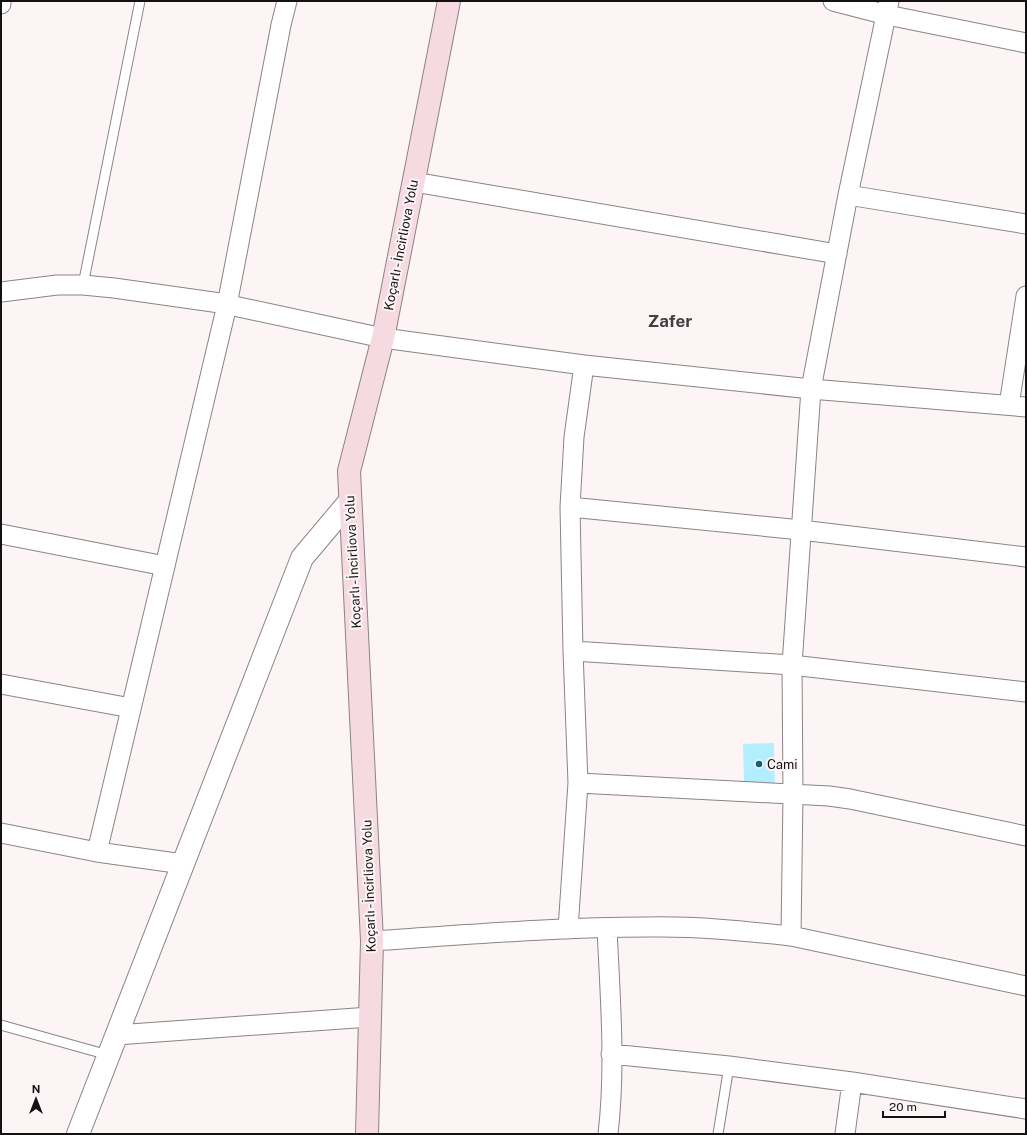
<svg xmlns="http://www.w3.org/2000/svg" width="1027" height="1135" font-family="'Public Sans',sans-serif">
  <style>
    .building { fill: #b3eefe }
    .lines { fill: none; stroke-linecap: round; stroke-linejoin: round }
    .service-casing { stroke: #8b8385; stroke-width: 11 }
    .minor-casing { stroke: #8b8385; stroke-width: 21 }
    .tertiary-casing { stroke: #8b8385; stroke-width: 24 }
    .secondary-casing { stroke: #8b8385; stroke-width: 24 }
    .service { stroke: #fff; stroke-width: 9 }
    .minor { stroke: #fff; stroke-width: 19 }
    .tertiary { stroke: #fff; stroke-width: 22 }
    .secondary { stroke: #f6dae2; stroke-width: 22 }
    .poi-dot { fill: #185f70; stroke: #fdf4f6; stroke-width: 1.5 }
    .labels { text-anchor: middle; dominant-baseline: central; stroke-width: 4; stroke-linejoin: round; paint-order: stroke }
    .street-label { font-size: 13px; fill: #141112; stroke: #fdf4f6 }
    .poi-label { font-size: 13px; fill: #141112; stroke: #fdf4f6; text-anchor: start }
    .district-label { font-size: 17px; font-weight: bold; fill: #443d3f; stroke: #fdf4f6 }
  </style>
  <rect width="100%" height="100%" fill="#fdf4f6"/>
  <!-- building -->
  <path class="building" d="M774,743L775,785H744L743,744Z"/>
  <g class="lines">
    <defs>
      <path id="service" d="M83,285L140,1
        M1,1025L108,1055
        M718,1134L729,1066"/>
      <path id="minor" d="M833,1L887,15L1026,43
        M889,1L848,195L811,389L792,665L793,794L791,936L1026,986
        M1,4V1
        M414,182L837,254
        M848,195L1026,224
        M1,292L57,285H83L114,288L220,303L383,338L584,365L811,389L1026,407
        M1009,405L1026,296
        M570,507L801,530L1026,557
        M1,534L165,566
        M573,651L792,665L1026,692
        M1,684L131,708
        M578,783L829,796L850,799L1026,836
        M1,833L97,852L183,864
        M97,852L227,305L281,25L287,1
        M607,928C610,996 616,1066 608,1134
        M568,929L578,783L573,651L570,507L574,437L584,365
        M372,941C464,935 556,927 648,927C696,926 744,931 791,936
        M116,1035L370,1017
        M611,1054L729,1066L852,1082L1026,1109
        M845,1134L852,1082"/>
      <path id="tertiary" d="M78,1134L302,558L350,501"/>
      <path id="secondary" d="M367,1134L372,941L349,471L383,338L449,1"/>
    </defs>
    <!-- service casing -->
    <use href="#service" class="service-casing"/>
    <!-- minor casing -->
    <use href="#minor" class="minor-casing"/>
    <!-- tertiary casing -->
    <use href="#tertiary" class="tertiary-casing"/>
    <!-- secondary casing -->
    <use href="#secondary" class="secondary-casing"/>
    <!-- service -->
    <use href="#service" class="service"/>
    <!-- minor -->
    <use href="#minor" class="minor"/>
    <!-- tertiary -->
    <use href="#tertiary" class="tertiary"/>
    <!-- secondary -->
    <use href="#secondary" class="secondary"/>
  </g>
  <!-- markers -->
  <circle class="poi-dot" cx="759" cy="764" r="4"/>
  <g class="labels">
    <!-- street labels -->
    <g class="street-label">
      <text transform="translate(401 245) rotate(-79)">Koçarlı - İncirliova Yolu</text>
      <text transform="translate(353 562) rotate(-93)">Koçarlı - İncirliova Yolu</text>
      <text transform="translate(369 886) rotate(-92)">Koçarlı - İncirliova Yolu</text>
    </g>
    <!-- poi labels -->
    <g class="poi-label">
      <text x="767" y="764">Cami</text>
    </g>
    <!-- district labels -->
    <g class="district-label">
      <text x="670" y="321">Zafer</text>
    </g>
  </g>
  <!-- border -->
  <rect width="1027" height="1135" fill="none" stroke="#141112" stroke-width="4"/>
  <!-- north arrow -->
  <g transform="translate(36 1099)" stroke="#fdf4f6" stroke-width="3" paint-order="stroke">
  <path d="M0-3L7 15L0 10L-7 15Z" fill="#141112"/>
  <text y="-6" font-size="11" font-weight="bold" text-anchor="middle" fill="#141112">N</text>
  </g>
  <!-- scale -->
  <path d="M883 1111v6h62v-6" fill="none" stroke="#141112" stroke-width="2"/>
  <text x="889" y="1111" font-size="12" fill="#141112" stroke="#fdf4f6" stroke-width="3" paint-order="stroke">20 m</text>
</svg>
